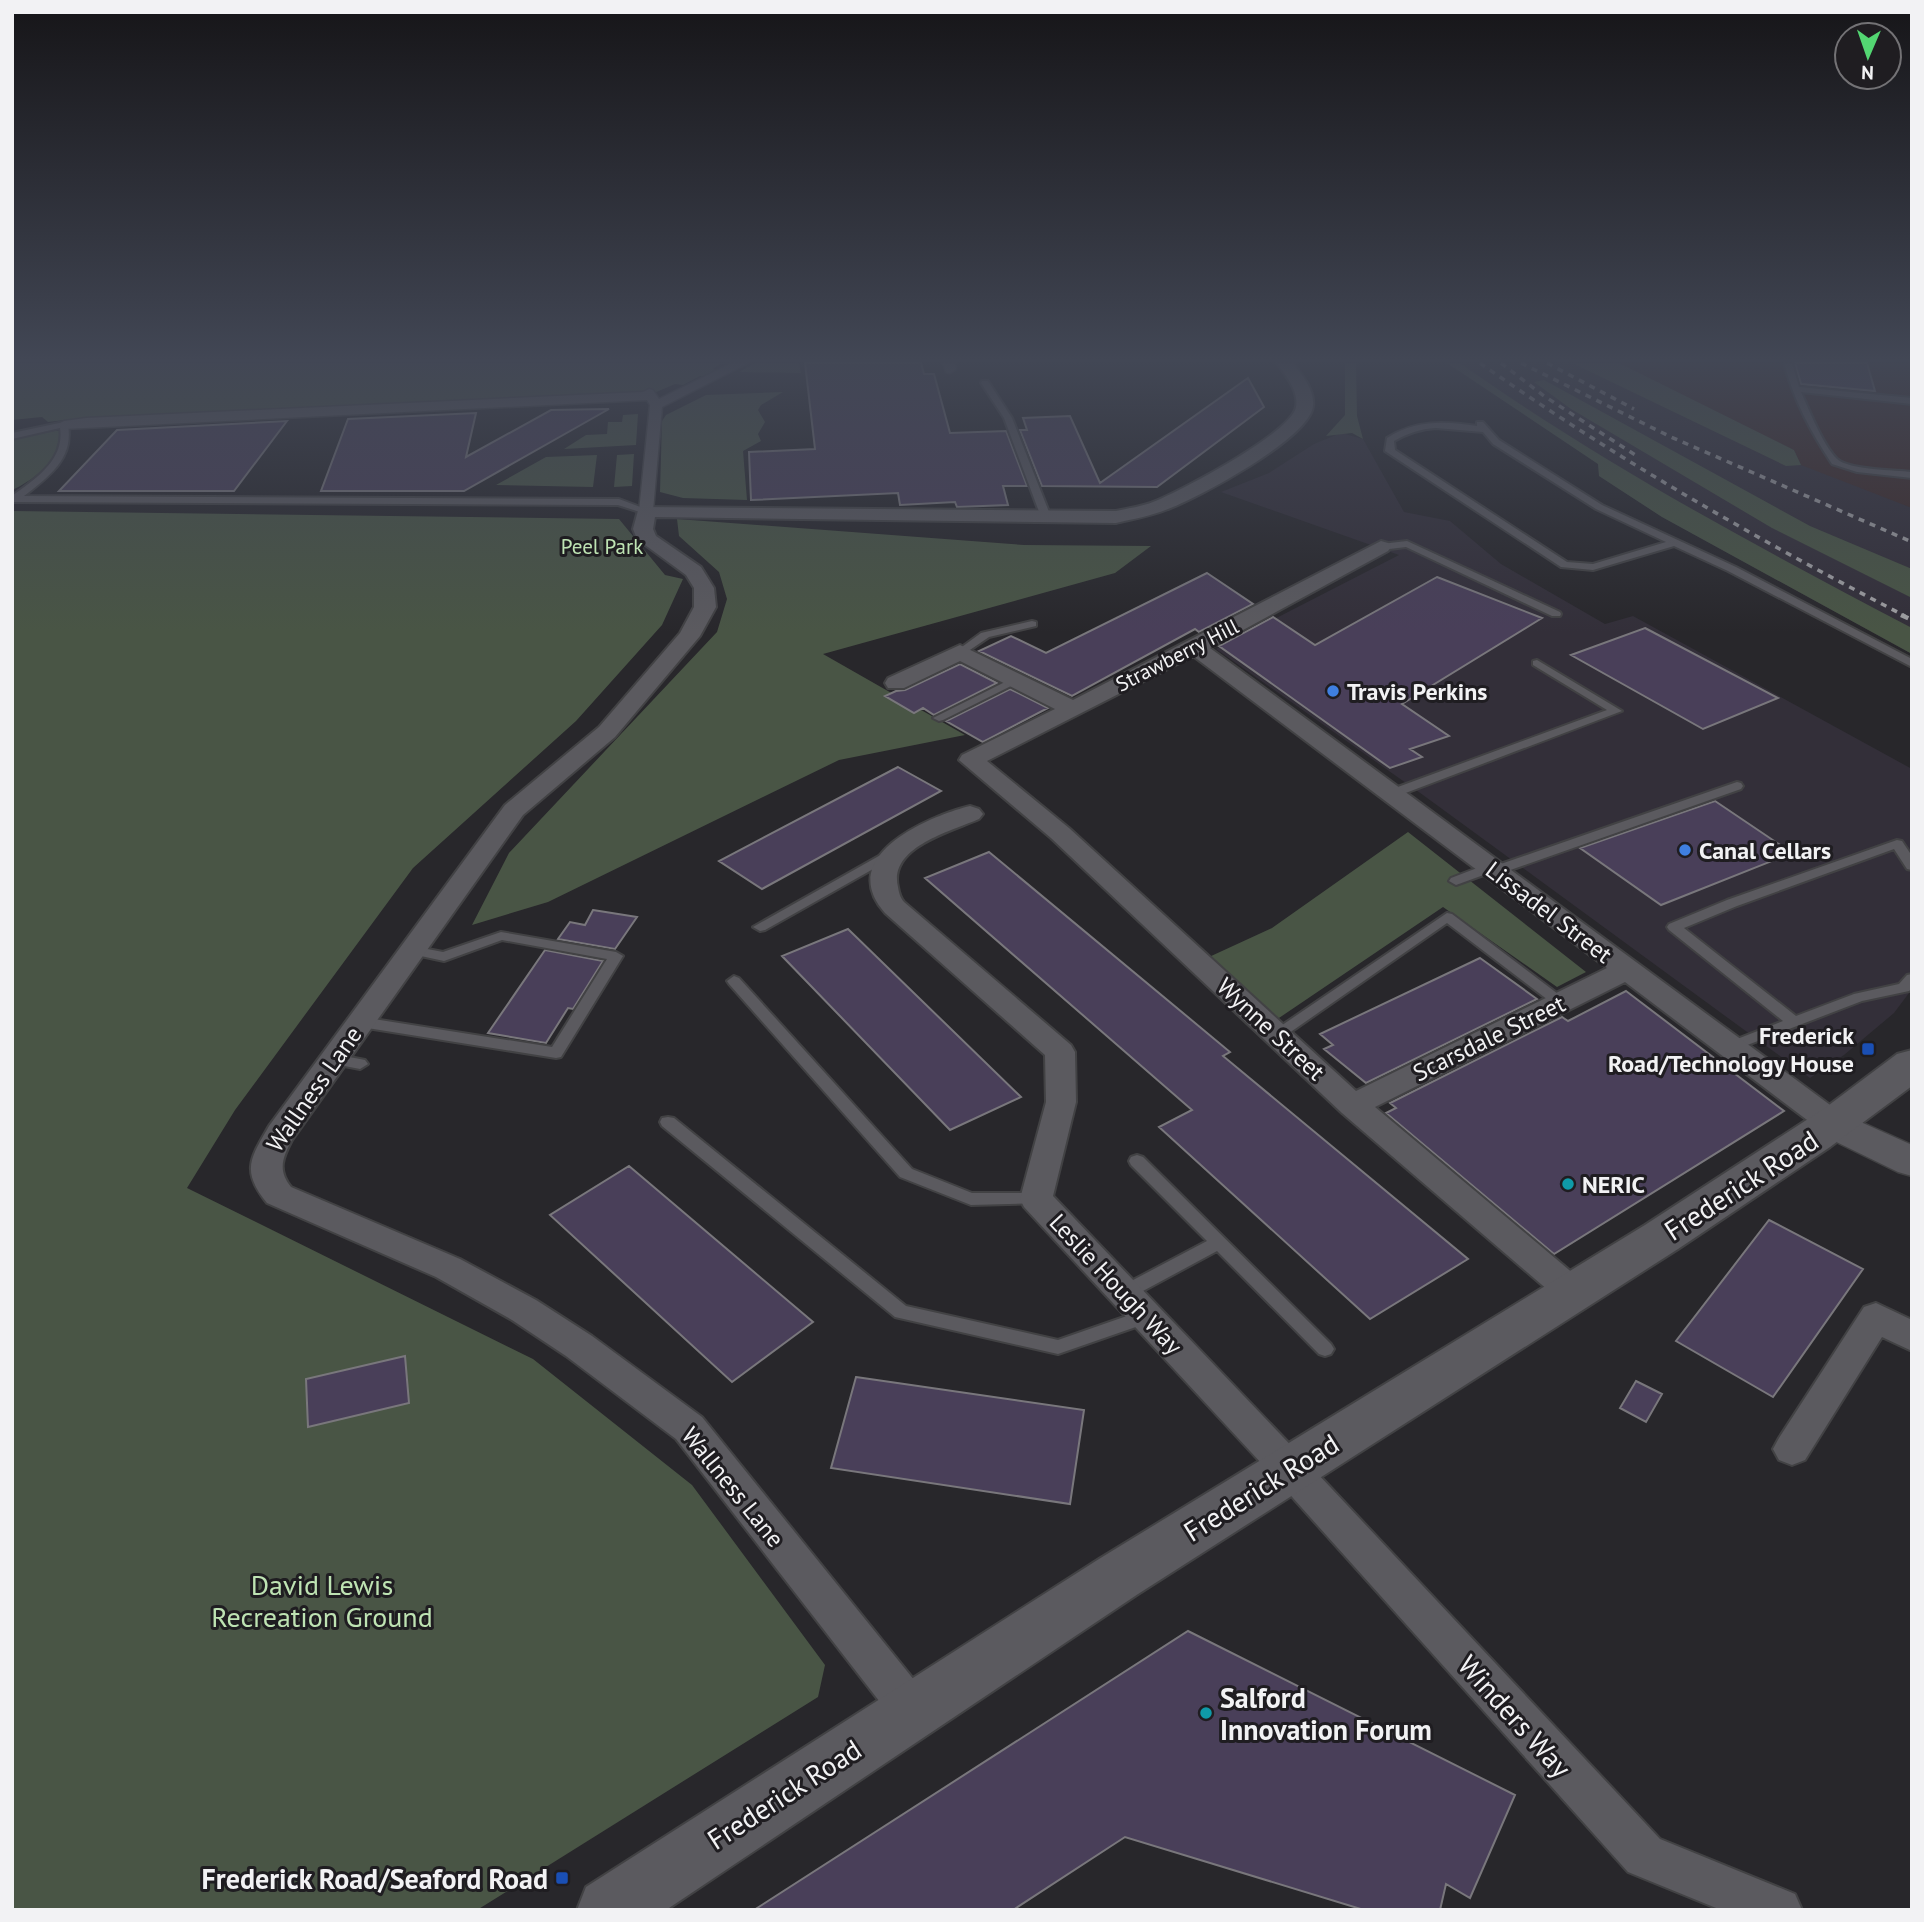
<svg xmlns="http://www.w3.org/2000/svg" width="1924" height="1922" font-family="'PT Sans',sans-serif">
  <style>
    .built { fill: #332f39 }
    .education { fill: #3d2928 }
    .green { fill: #495545 }
    .building { fill: #493f59; stroke: #79777c; stroke-width: 2 }
    .lines { fill: none; stroke-linecap: round; stroke-linejoin: round }
    .service-casing { stroke: #424244; stroke-width: 4 }
    .pedestrian-casing { stroke: #424244; stroke-width: 3 }
    .minor-casing { stroke: #424244; stroke-width: 4 }
    .tertiary-casing { stroke: #424244; stroke-width: 3 }
    .secondary-casing { stroke: #424244; stroke-width: 4 }
    .service { fill: #5b5a5f; fill-rule: evenodd }
    .pedestrian { fill: #5b5a5f; fill-rule: evenodd }
    .minor { fill: #5b5a5f; fill-rule: evenodd }
    .tertiary { fill: #5b5a5f; fill-rule: evenodd }
    .secondary { fill: #5b5a5f; fill-rule: evenodd }
    .rail-far1 { stroke: #a0a0a3; stroke-width: 3.5; stroke-dasharray: 6 6; stroke-linecap: butt }
    .rail { stroke: #a0a0a3; stroke-width: 4.5; stroke-dasharray: 8 8; stroke-linecap: butt }
    .shop-dot { fill: #3f7fe0; stroke: #1f1d21; stroke-width: 2.5 }
    .transit-dot { fill: #1a4fb4; stroke: #1f1d21; stroke-width: 2.5 }
    .culture-dot { fill: #0f9aa8; stroke: #1f1d21; stroke-width: 2.5 }
    .labels { text-anchor: middle; dominant-baseline: central; stroke-width: 6; stroke-linejoin: round; paint-order: stroke }
    .far-park-label { font-size: 21px; fill: #bee3b3; stroke: #1f1d21 }
    .far-street-label { font-size: 21px; fill: #f2f2f4; stroke: #1f1d21 }
    .poi-label { font-size: 24px; font-weight: bold; fill: #f2f2f4; stroke: #1f1d21; text-anchor: start }
    .street-label { font-size: 24px; fill: #f2f2f4; stroke: #1f1d21 }
    .near-street-label { font-size: 28px; fill: #f2f2f4; stroke: #1f1d21 }
    .near-park-label { font-size: 28px; fill: #bee3b3; stroke: #1f1d21 }
    .near-poi-label { font-size: 28px; font-weight: bold; fill: #f2f2f4; stroke: #1f1d21; text-anchor: start }
  </style>
  <rect width="100%" height="100%" fill="#28272b"/>
  <!-- built -->
  <path class="built" d="M1447,363H1610L1912,508V654L1662,517L1599,476L1598,464Z
    M1341,433L1363,439L1404,512L1450,521L1501,564L1605,624L1633,616L1912,769V989L1894,1013L1844,1055L1810,1078L1423,795L1216,649L1399,555L1221,492L1269,473L1314,444Z"/>
  <!-- education -->
  <path class="education" d="M1610,363H1912V508L1801,465L1794,450Z"/>
  <!-- green -->
  <path class="green" d="M12,363H732L720,364L713,369L717,370L705,377L700,376L683,385L675,384L654,393L91,417L48,422L42,417L12,420Z
    M755,363H799L801,373L739,372Z
    M1345,363H1356L1357,416L1363,439L1352,433L1326,436L1345,415Z
    M1447,363H1460C1602,464 1758,547 1912,628V654L1662,517L1599,476L1598,464Z
    M1572,363H1619L1794,450L1801,465L1786,466Z
    M1544,380L1810,526L1912,569V598L1772,528L1571,409L1534,382Z
    M783,392L761,405L758,410L765,422L758,434L761,441L743,451L747,500L683,498L660,492L662,421L666,415L706,395Z
    M638,414L636,445L564,449L586,435L607,434L608,422H622L623,415Z
    M49,430L59,431C68,455 31,482 12,490V439Z
    M634,454L632,486L614,487L617,455Z
    M597,455L593,487L496,485L546,457Z
    M12,511L619,519L665,575L683,579L662,625L576,721L413,868L235,1110L187,1188L533,1359L692,1485L825,1665L818,1697L477,1910H12Z
    M677,519L1024,545L1151,546L1115,573L823,654L965,735L839,760L548,902L472,925L509,853L717,632L727,599L719,572L679,536Z
    M1408,832L1586,972L1557,987L1443,907L1276,1020L1209,957L1272,928Z"/>
  <!-- building -->
  <path class="building" d="M805,363H921L924,374H934L950,433L1006,431L1027,486H1003L1008,505L957,507L955,502L900,505L898,493L751,500L749,452L815,449Z
    M1795,363H1867L1875,391L1801,384Z
    M1248,378L1264,407L1157,487L1042,486L1020,430H1027L1023,418L1070,416L1100,483Z
    M609,409L464,491H321L348,419L476,413L466,457L551,410Z
    M287,421L234,491H59L117,430Z
    M1207,573L1253,604L1199,632L1195,629L1072,696L979,651L1011,636L1046,653Z
    M1437,577L1542,618L1402,704L1449,736L1410,749L1422,757L1390,768L1219,646L1273,617L1315,645Z
    M1645,628L1778,698L1703,729L1571,655Z
    M960,664L997,683L934,715L923,708L914,713L885,696L896,691L905,690Z
    M1010,689L1048,708L983,742L946,721Z
    M898,767L941,791L762,889L719,861Z
    M1715,801L1792,853L1661,905L1580,848Z
    M989,852L1230,1052L1223,1056L1468,1259L1370,1319L1159,1127L1192,1110L925,878Z
    M593,910L637,917L615,949L558,939L570,922L585,925Z
    M848,929L1021,1097L950,1130L782,956Z
    M545,950L603,961L573,1009L568,1008L546,1043L488,1033Z
    M1480,958L1537,999L1366,1083L1324,1049L1333,1045L1320,1034Z
    M1626,991L1784,1111L1554,1254L1386,1113L1396,1108L1390,1103L1562,1017L1568,1021Z
    M629,1166L813,1322L732,1382L550,1215Z
    M1769,1220L1863,1269L1773,1397L1676,1341Z
    M405,1356L409,1403L308,1427L306,1379Z
    M856,1377L1084,1410L1070,1504L831,1468Z
    M1636,1381L1662,1394L1646,1422L1620,1408Z
    M1188,1631L1515,1795L1470,1898L1446,1884L1440,1910H1364L1125,1837L1013,1910H754Z"/>
  <g class="lines">
    <defs>
      <path id="service" d="M1784,363H1792L1799,387L1912,398V404L1801,392C1809,410 1823,445 1837,459C1849,470 1895,470 1912,472V478L1857,472L1832,464C1811,432 1794,401 1784,363Z
        M982,381H988L1012,418L1051,517L1049,519L1041,517L1004,418L981,383Z
        M64,422L68,425C74,459 48,477 24,496L619,499L651,511L646,514L618,505L12,502V496C35,479 65,460 60,428L12,439V433Z
        M1477,422H1483L1499,440L1602,505L1736,567L1912,659V667L1728,571L1674,546L1593,570L1561,567L1385,451L1387,438C1415,420 1445,421 1477,426ZM1436,428L1483,432L1493,444L1596,509L1666,542L1593,564L1567,562L1395,450L1394,441C1408,433 1420,429 1436,428Z
        M1407,541L1560,612L1561,614L1560,616H1552L1406,547L1381,550L1376,547L1381,544Z
        M1032,621L1036,622V626L989,637L964,654L960,655L955,652L981,633Z
        M1537,660L1622,711L1395,797H1387L1385,794L1387,791L1607,710L1533,665V661Z
        M1015,677L1019,678V682L943,720L939,721L933,718Z
        M1737,782L1741,783L1743,786L1741,789L1499,874L1489,873L1456,885L1449,881L1451,878L1485,865L1495,866Z
        M1897,840L1902,841L1912,856V870L1907,869L1894,849L1737,906L1684,928L1796,1016L1854,994L1899,984L1907,975L1912,974V988L1909,991L1862,1001L1737,1049H1727L1725,1046L1727,1043L1783,1021L1669,930L1667,927L1669,924L1727,900Z
        M893,848L899,852L898,855L765,930L760,931L753,927Z
        M1447,913L1452,914L1566,1000L1568,1003L1566,1006H1556L1447,923L1282,1038H1272L1270,1035L1272,1032Z
        M501,932L616,952L623,956L561,1057L556,1058L361,1027L354,1022L361,1017L552,1047L607,959L502,940L444,961L407,953L405,950L412,946L443,952Z
        M734,976L739,978L912,1169L972,1193H1036L1042,1195L1044,1199L1042,1203L971,1205L900,1177L729,984L727,981Z
        M334,1054L365,1060L368,1064L360,1069L329,1063L327,1059Z
        M668,1117L674,1118L906,1306L1058,1340L1147,1309L1153,1311L1156,1316L1153,1321L1058,1354L895,1317L662,1126L660,1122L662,1118Z
        M1137,1155L1143,1157L1331,1344L1334,1349L1331,1354L1325,1356L1319,1354L1217,1251L1130,1298L1124,1300L1118,1298L1115,1293L1118,1288L1207,1241L1131,1165L1129,1161L1131,1157Z"/>
      <path id="pedestrian" d="M732,363H748L662,407L653,511L646,515L639,511L650,405L647,400L64,429L57,425L64,421L86,418L643,392L649,389L653,390L659,399Z
        M943,363H955L956,369L950,373L946,372Z"/>
      <path id="minor" d="M1277,363H1293C1302,375 1315,390 1313,406C1310,438 1198,498 1168,509C1151,516 1133,519 1116,523L655,517L653,529L656,536L701,567L714,588L716,607L700,636L615,737L523,815L292,1140C283,1157 277,1170 291,1187L460,1259L536,1300L592,1336L702,1417L927,1696L933,1710L927,1724L912,1730L897,1724L676,1439L566,1356L512,1320L436,1277L267,1203C241,1171 250,1159 269,1126L505,805L599,727L680,633L694,607V588L686,575L637,539L633,529L639,507L1116,511C1130,508 1145,506 1158,500C1184,489 1291,433 1296,407C1299,391 1286,376 1277,363Z
        M1381,541L1388,543L1391,547L1388,551L1210,648L1845,1116L1850,1124L1845,1132L1834,1135L1823,1132L1625,982L1375,1107L1587,1285L1592,1294L1587,1303L1575,1307L1563,1303L1342,1113L1051,838L959,760L962,755L1055,709L960,661L904,688H888L885,683L888,678L960,645L1073,700ZM1193,656L1607,968L1356,1091L1069,828L987,761Z
        M970,806L979,809L983,814L979,819C952,831 888,847 898,887C899,893 900,897 904,902L1071,1045L1075,1052L1076,1102L1053,1196L1302,1457L1660,1839L1795,1894L1802,1910H1721L1628,1872L1276,1479L1024,1207L1020,1199L1046,1102L1045,1055L885,913C835,857 926,817 970,806Z
        M1876,1303L1912,1320V1351L1882,1337L1805,1460L1792,1465L1779,1460L1773,1449L1779,1438L1864,1307Z"/>
      <path id="tertiary" d="M1834,1110L1912,1145V1176L1898,1172L1820,1134L1815,1124L1820,1114Z"/>
      <path id="secondary" d="M1912,1050V1086L1830,1147L1678,1249L1138,1594L666,1910H577L586,1887L1099,1559L1645,1225L1825,1108L1897,1054Z"/>
    </defs>
    <!-- service casing -->
    <use href="#service" class="service-casing"/>
    <!-- pedestrian casing -->
    <use href="#pedestrian" class="pedestrian-casing"/>
    <!-- minor casing -->
    <use href="#minor" class="minor-casing"/>
    <!-- tertiary casing -->
    <use href="#tertiary" class="tertiary-casing"/>
    <!-- secondary casing -->
    <use href="#secondary" class="secondary-casing"/>
    <!-- service -->
    <use href="#service" class="service"/>
    <!-- pedestrian -->
    <use href="#pedestrian" class="pedestrian"/>
    <!-- minor -->
    <use href="#minor" class="minor"/>
    <!-- tertiary -->
    <use href="#tertiary" class="tertiary"/>
    <!-- secondary -->
    <use href="#secondary" class="secondary"/>
    <!-- rail-far1 -->
    <path class="rail-far1" d="M1480,363C1615,458 1758,540 1905,616
      M1501,363L1544,396L1637,456
      M1521,363L1671,437L1912,542
      M1547,363L1634,409"/>
    <!-- rail -->
    <path class="rail" d="M1901,615L1912,620"/>
  </g>
  <!-- sky -->
  <linearGradient id="sky" x2="0" y2="1"><stop stop-color="#161518"/><stop offset="0.57" stop-color="#424755"/><stop offset="1" stop-color="#424755" stop-opacity="0"/></linearGradient>
  <rect width="1924" height="632" fill="url(#sky)"/>
  <!-- markers -->
  <g class="shop-dot">
    <circle cx="1333" cy="691" r="7"/>
    <circle cx="1685" cy="850" r="7"/>
  </g>
  <g class="transit-dot">
    <rect x="1861" y="1042" width="14" height="14" rx="3.5"/>
    <rect x="555" y="1871" width="14" height="14" rx="3.5"/>
  </g>
  <g class="culture-dot">
    <circle cx="1568" cy="1184" r="7"/>
    <circle cx="1206" cy="1713" r="7"/>
  </g>
  <g class="labels">
    <!-- far-park labels -->
    <g class="far-park-label">
      <text x="602" y="546">Peel Park</text>
    </g>
    <!-- far-street labels -->
    <g class="far-street-label">
      <text transform="translate(1177 655) rotate(-27)">Strawberry Hill</text>
    </g>
    <!-- poi labels -->
    <g class="poi-label">
      <text x="1347" y="691">Travis Perkins</text>
      <text x="1699" y="850">Canal Cellars</text>
      <text x="1854" y="1035" text-anchor="end">Frederick<tspan x="1854" dy="28">Road/Technology House</tspan></text>
      <text x="1582" y="1184">NERIC</text>
    </g>
    <!-- street labels -->
    <g class="street-label">
      <text transform="translate(1549 912) rotate(37)">Lissadel Street</text>
      <text transform="translate(1271 1029) rotate(43)">Wynne Street</text>
      <text transform="translate(1489 1038) rotate(-26)">Scarsdale Street</text>
      <text transform="translate(314 1089) rotate(-55)">Wallness Lane</text>
      <text transform="translate(1116 1284) rotate(47)">Leslie Hough Way</text>
      <text transform="translate(733 1487) rotate(51)">Wallness Lane</text>
    </g>
    <!-- near-street labels -->
    <g class="near-street-label">
      <text transform="translate(1741 1185) rotate(-33)">Frederick Road</text>
      <text transform="translate(1261 1487) rotate(-32)">Frederick Road</text>
      <text transform="translate(1515 1716) rotate(48)">Winders Way</text>
      <text transform="translate(784 1794) rotate(-33)">Frederick Road</text>
    </g>
    <!-- near-park labels -->
    <g class="near-park-label">
      <text x="322" y="1584">David Lewis<tspan x="322" dy="32">Recreation Ground</tspan></text>
    </g>
    <!-- near-poi labels -->
    <g class="near-poi-label">
      <text x="1220" y="1697">Salford<tspan x="1220" dy="32">Innovation Forum</tspan></text>
      <text x="548" y="1878" text-anchor="end">Frederick Road/Seaford Road</text>
    </g>
  </g>
  <!-- border -->
  <rect width="1924" height="1922" fill="none" stroke="#f2f2f4" stroke-width="28"/>
  <!-- north arrow -->
  <g transform="translate(1868 56) rotate(182)"><circle r="33" fill="#1f1d21" stroke="#737275" stroke-width="2"/>
  <path d="M0-5L12 26L0 18L-12 26Z" fill="#53d672"/>
  <text y="-10" font-size="19" font-weight="bold" text-anchor="middle" fill="#f2f2f4">N</text>
  </g>
</svg>
